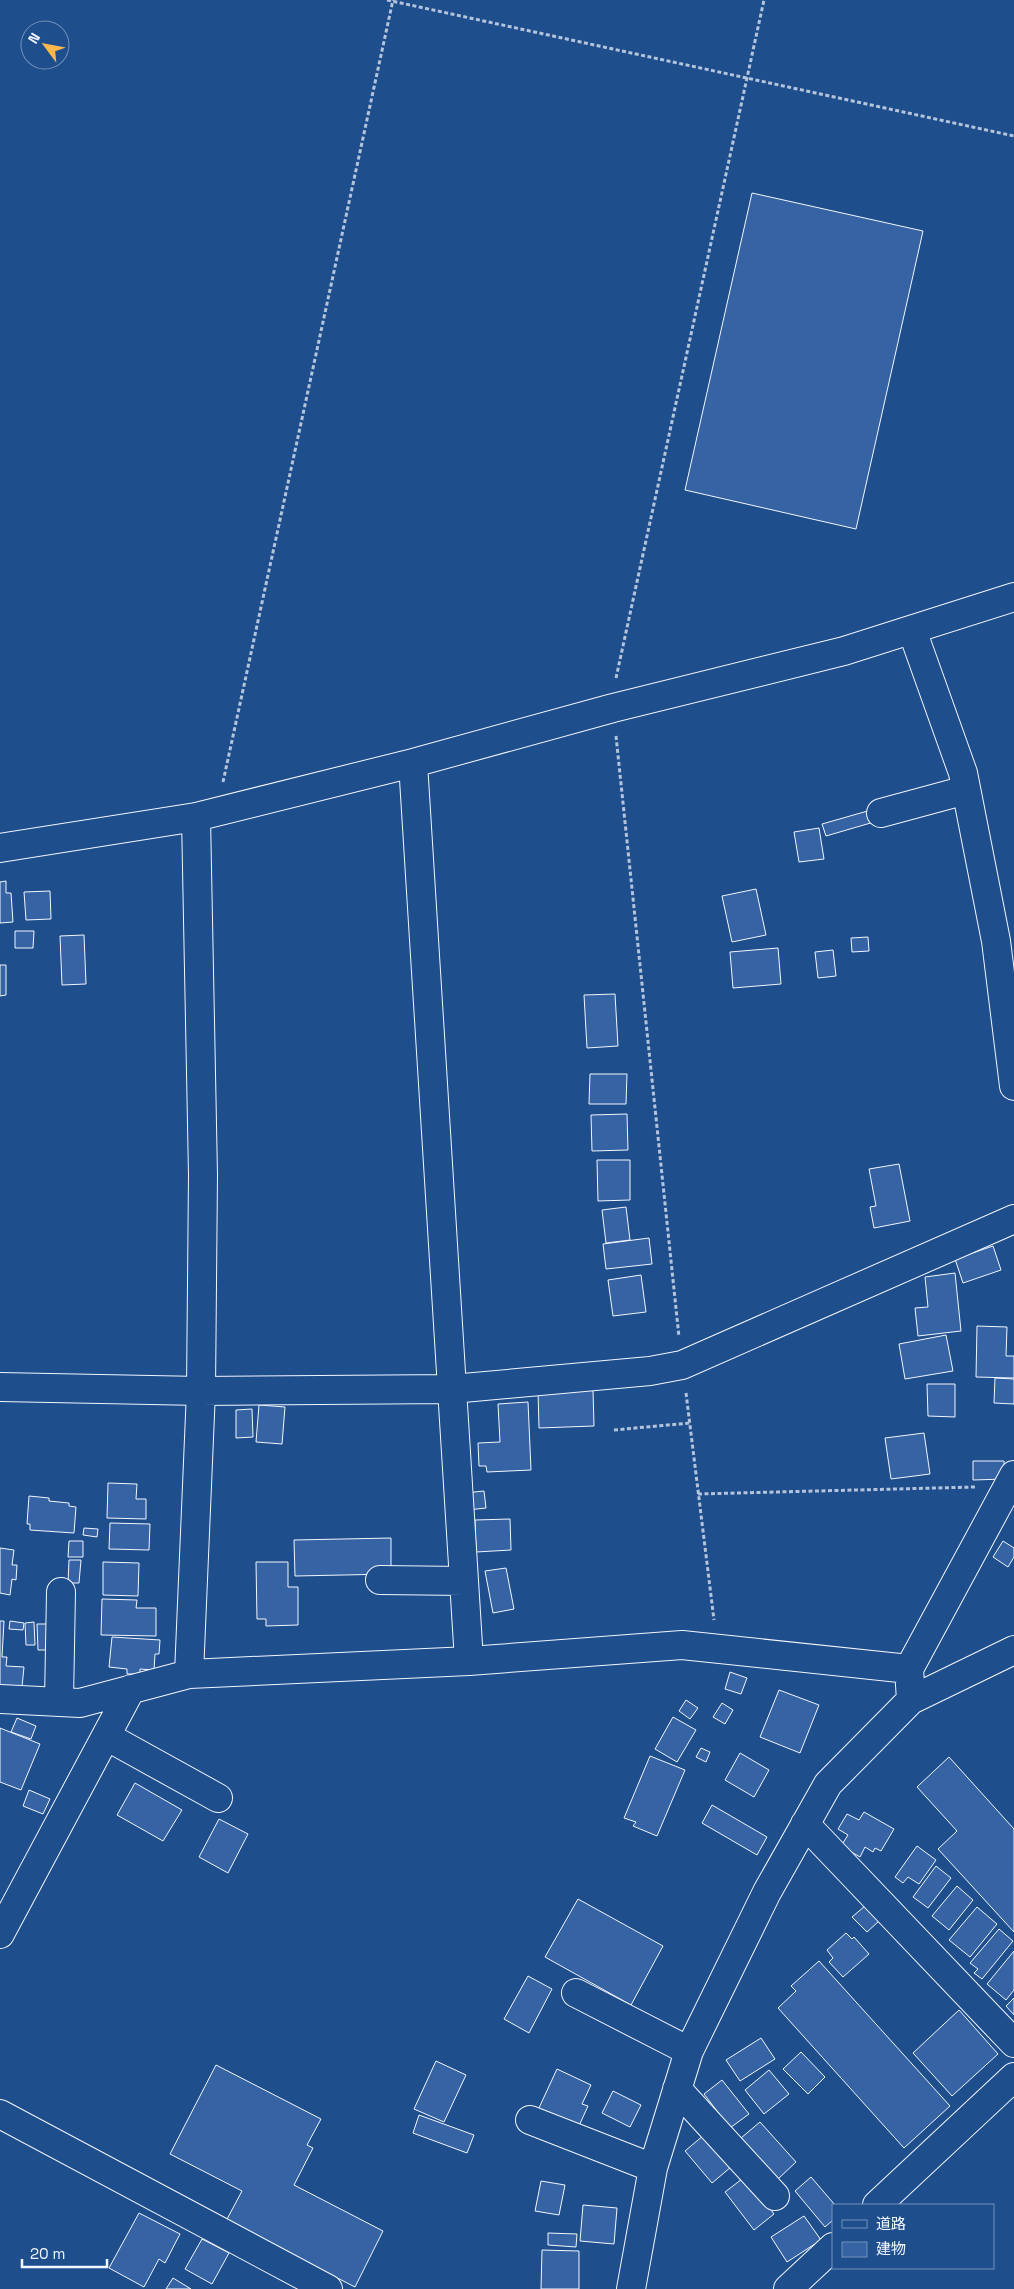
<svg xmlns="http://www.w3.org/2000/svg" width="1014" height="2289" font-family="'Space Grotesk','Noto Sans JP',sans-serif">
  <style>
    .building { fill: #3563a3; stroke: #f2f6ff }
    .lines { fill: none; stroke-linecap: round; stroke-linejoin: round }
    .minor-casing { stroke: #f2f6ff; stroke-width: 30 }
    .path { stroke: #b3c4dc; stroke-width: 3; stroke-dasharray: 4 2.5; stroke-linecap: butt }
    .minor { stroke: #1f4e8c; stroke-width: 28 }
  </style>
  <rect width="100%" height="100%" fill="#1f4e8c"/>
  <!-- building -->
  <path class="building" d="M752,193L923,231L856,529L685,490Z
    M871,810L874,822L826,836L822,824Z
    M819,828L824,859L799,862L794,832Z
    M6,881V893H11L13,922L0,923V882Z
    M756,889L766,935L732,942L722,896Z
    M50,891L51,919L26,920L24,892Z
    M15,931H34L33,948H15Z
    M84,935L86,984L62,985L60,936Z
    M868,937L869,951L852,952L851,938Z
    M778,948L781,984L733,988L730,952Z
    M833,950L836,976L818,978L815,952Z
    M0,965H6V995L0,996Z
    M615,994L618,1046L587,1048L584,995Z
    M590,1074H627L626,1104H589Z
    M627,1114L628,1150L592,1151L591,1115Z
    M597,1160H630V1200L598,1201Z
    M899,1164L910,1221L874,1228L870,1207L876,1206L869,1169Z
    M626,1207L630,1240L606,1243L602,1210Z
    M649,1238L652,1264L606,1269L603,1244Z
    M993,1246L1001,1270L963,1283L955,1259Z
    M955,1273L961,1331L918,1336L915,1308L928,1307L925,1277Z
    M641,1275L646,1312L613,1316L608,1280Z
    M977,1326L1007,1327L1006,1356H1014V1378L976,1377Z
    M946,1335L953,1371L905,1379L899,1344Z
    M995,1378L1014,1379V1404L994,1403Z
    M927,1384H955V1417L928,1416Z
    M538,1390H593L594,1426L539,1428Z
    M528,1402L531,1470L487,1472L486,1466H479L478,1443L500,1442L498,1404Z
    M259,1405L285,1407L282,1444L256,1442Z
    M252,1409L253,1437L236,1438V1410Z
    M924,1433L930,1474L891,1479L885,1438Z
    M973,1461H1004L1005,1479L973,1480Z
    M108,1483L137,1484L136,1499H146V1519L107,1518Z
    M484,1491L486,1508L467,1510L465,1493Z
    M29,1496L49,1498V1501L69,1503V1506L76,1507L74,1533L30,1530V1524H27Z
    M510,1519L511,1550L476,1552L475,1520Z
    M110,1523L150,1524L149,1550L109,1549Z
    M84,1528L98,1529L97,1537L83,1535Z
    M391,1538V1574L295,1576L294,1540Z
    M69,1541H83V1557H68Z
    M1003,1541L1014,1548V1557L1008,1567L993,1557Z
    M0,1548L14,1550L12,1565H17L16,1580L12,1579L10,1595L0,1593Z
    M69,1560H81L79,1583H68Z
    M103,1562L139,1563L138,1596L103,1595Z
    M256,1562H288V1587H298V1625L266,1626V1619H257Z
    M506,1568L514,1609L493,1613L485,1571Z
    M102,1599L137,1600L136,1608H156V1636L101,1635Z
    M0,1621H4L2,1657H7L6,1666L24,1667L22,1687L0,1686Z
    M10,1621L24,1623L23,1630L9,1629Z
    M34,1622L35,1645H26L25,1623Z
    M37,1624H52L53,1650H38Z
    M112,1637L160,1640L159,1654H155L154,1670L140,1669V1674H127V1669L109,1667Z
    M730,1672L747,1678L741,1694L725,1689Z
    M779,1690L819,1705L800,1753L760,1737Z
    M686,1700L698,1708L690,1719L679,1711Z
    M722,1703L733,1710L725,1724L713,1717Z
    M673,1717L696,1730L677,1762L655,1749Z
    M17,1718L36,1726L31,1739L11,1732Z
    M0,1728L40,1744L21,1790L0,1782Z
    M701,1748L710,1752L706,1762L696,1757Z
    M740,1753L769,1770L754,1797L725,1780Z
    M650,1756L685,1770L657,1836L633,1826L636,1822L624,1818Z
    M949,1757L1014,1829V1932L938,1849L957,1831L917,1787Z
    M135,1783L182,1810L163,1841L117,1815Z
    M29,1790L50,1799L43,1814L23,1806Z
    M712,1805L767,1837L757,1855L702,1823Z
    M864,1812L894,1829L881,1851L875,1848L873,1852L865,1847L860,1857L841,1846L848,1835L838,1829L847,1814L859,1820Z
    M219,1819L248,1834L228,1873L199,1857Z
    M917,1846L936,1860L919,1884L908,1877L903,1883L895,1877Z
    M936,1866L951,1878L928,1908L913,1897Z
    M957,1886L973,1900L949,1930L932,1916Z
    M578,1899L663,1946L631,2005L545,1957Z
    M865,1906L879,1921L867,1932L852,1917Z
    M977,1907L997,1924L970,1957L949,1940Z
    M999,1929L1013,1941L982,1979L974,1973L978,1969L970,1963Z
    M846,1933L852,1939L854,1937L869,1954L843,1977L829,1962L833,1958L827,1950Z
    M1014,1951V1990L1006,2000L987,1984Z
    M819,1961L950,2106L904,2148L778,2008L796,1991L791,1986Z
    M528,1976L552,1989L529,2033L504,2019Z
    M1014,1998V2015L1006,2006Z
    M959,2010L998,2054L952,2096L913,2053Z
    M761,2038L775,2059L740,2081L726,2060Z
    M801,2052L825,2077L808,2094L783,2069Z
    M436,2061L466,2075L444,2122L414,2109Z
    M216,2065L321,2119L307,2145L313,2148L294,2185L383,2231L355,2287L226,2221L242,2191L170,2154Z
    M557,2069L591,2085L582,2104L588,2106L578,2128L538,2110Z
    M769,2070L789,2094L764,2114L745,2090Z
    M722,2080L749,2114L730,2128L704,2094Z
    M613,2091L641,2105L630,2127L602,2113Z
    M419,2115L474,2135L467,2153L413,2133Z
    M760,2122L796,2162L778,2179L741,2138Z
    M704,2135L731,2167L712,2183L685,2151Z
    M746,2176L774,2214L754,2230L725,2192Z
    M811,2177L835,2205H833V2220L825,2227L795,2191Z
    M541,2181L565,2185L559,2215L535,2211Z
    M583,2205L617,2208L614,2244L580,2241Z
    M139,2213L180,2234L165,2263L159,2259L144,2287L109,2268Z
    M804,2216L821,2240L787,2262L771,2237Z
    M548,2233L577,2234L576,2247L548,2245Z
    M202,2239L229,2253L212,2284L185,2269Z
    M542,2250L579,2251V2289H541Z
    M173,2278L191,2289H166Z"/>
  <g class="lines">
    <defs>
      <path id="minor" d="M912,630L963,773L996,941L1014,1086
        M413,763L469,1661
        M881,813L966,790
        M0,848L196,817L413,763L613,708L844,651L1014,597
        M0,1387L201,1391L452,1389L650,1371L682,1365L1014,1219
        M380,1580L464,1581
        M909,1669L1014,1475
        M189,1674L201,1391L203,1175L196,817
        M0,1699L80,1703L189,1674L469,1661L682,1645L909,1669L911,1700
        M59,1701L61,1592
        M106,1736L218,1798
        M805,1824L1014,2043
        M0,1934L131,1689
        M576,1993L689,2051
        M677,2089L775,2196
        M0,2114L328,2289
        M530,2120L653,2168
        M877,2205L1014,2077
        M631,2289L653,2168L689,2051L767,1892L828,1784L911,1700L1014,1650
        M788,2289L833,2247"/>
    </defs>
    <!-- minor casing -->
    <use href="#minor" class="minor-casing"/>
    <!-- path -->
    <path class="path" d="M387,0L1014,136
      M616,678L764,0
      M616,736L679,1337
      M223,782L393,0
      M686,1393L714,1620
      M614,1430L690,1423
      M698,1494L975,1487"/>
    <!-- minor -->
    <use href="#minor" class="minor"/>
  </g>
  <!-- legend -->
  <rect x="832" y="2204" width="162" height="65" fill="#1f4e8c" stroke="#7391ba"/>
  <rect x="842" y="2220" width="25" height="8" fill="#1f4e8c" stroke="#7391ba"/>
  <text x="876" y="2229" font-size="15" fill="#f2f6ff">道路</text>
  <rect x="842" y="2242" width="25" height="15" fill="#3563a3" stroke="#7391ba"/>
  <text x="876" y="2254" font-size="15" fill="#f2f6ff">建物</text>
  <!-- north arrow -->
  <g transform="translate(45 45) rotate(302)"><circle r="24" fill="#1f4e8c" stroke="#7391ba"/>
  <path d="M0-4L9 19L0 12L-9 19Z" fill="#ffb74d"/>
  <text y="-8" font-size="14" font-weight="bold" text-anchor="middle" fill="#f2f6ff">N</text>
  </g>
  <!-- scale -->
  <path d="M22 2259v8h85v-8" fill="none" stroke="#f2f6ff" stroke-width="2.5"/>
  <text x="30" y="2259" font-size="15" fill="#f2f6ff" stroke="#1f4e8c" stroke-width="4" paint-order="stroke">20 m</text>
</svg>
